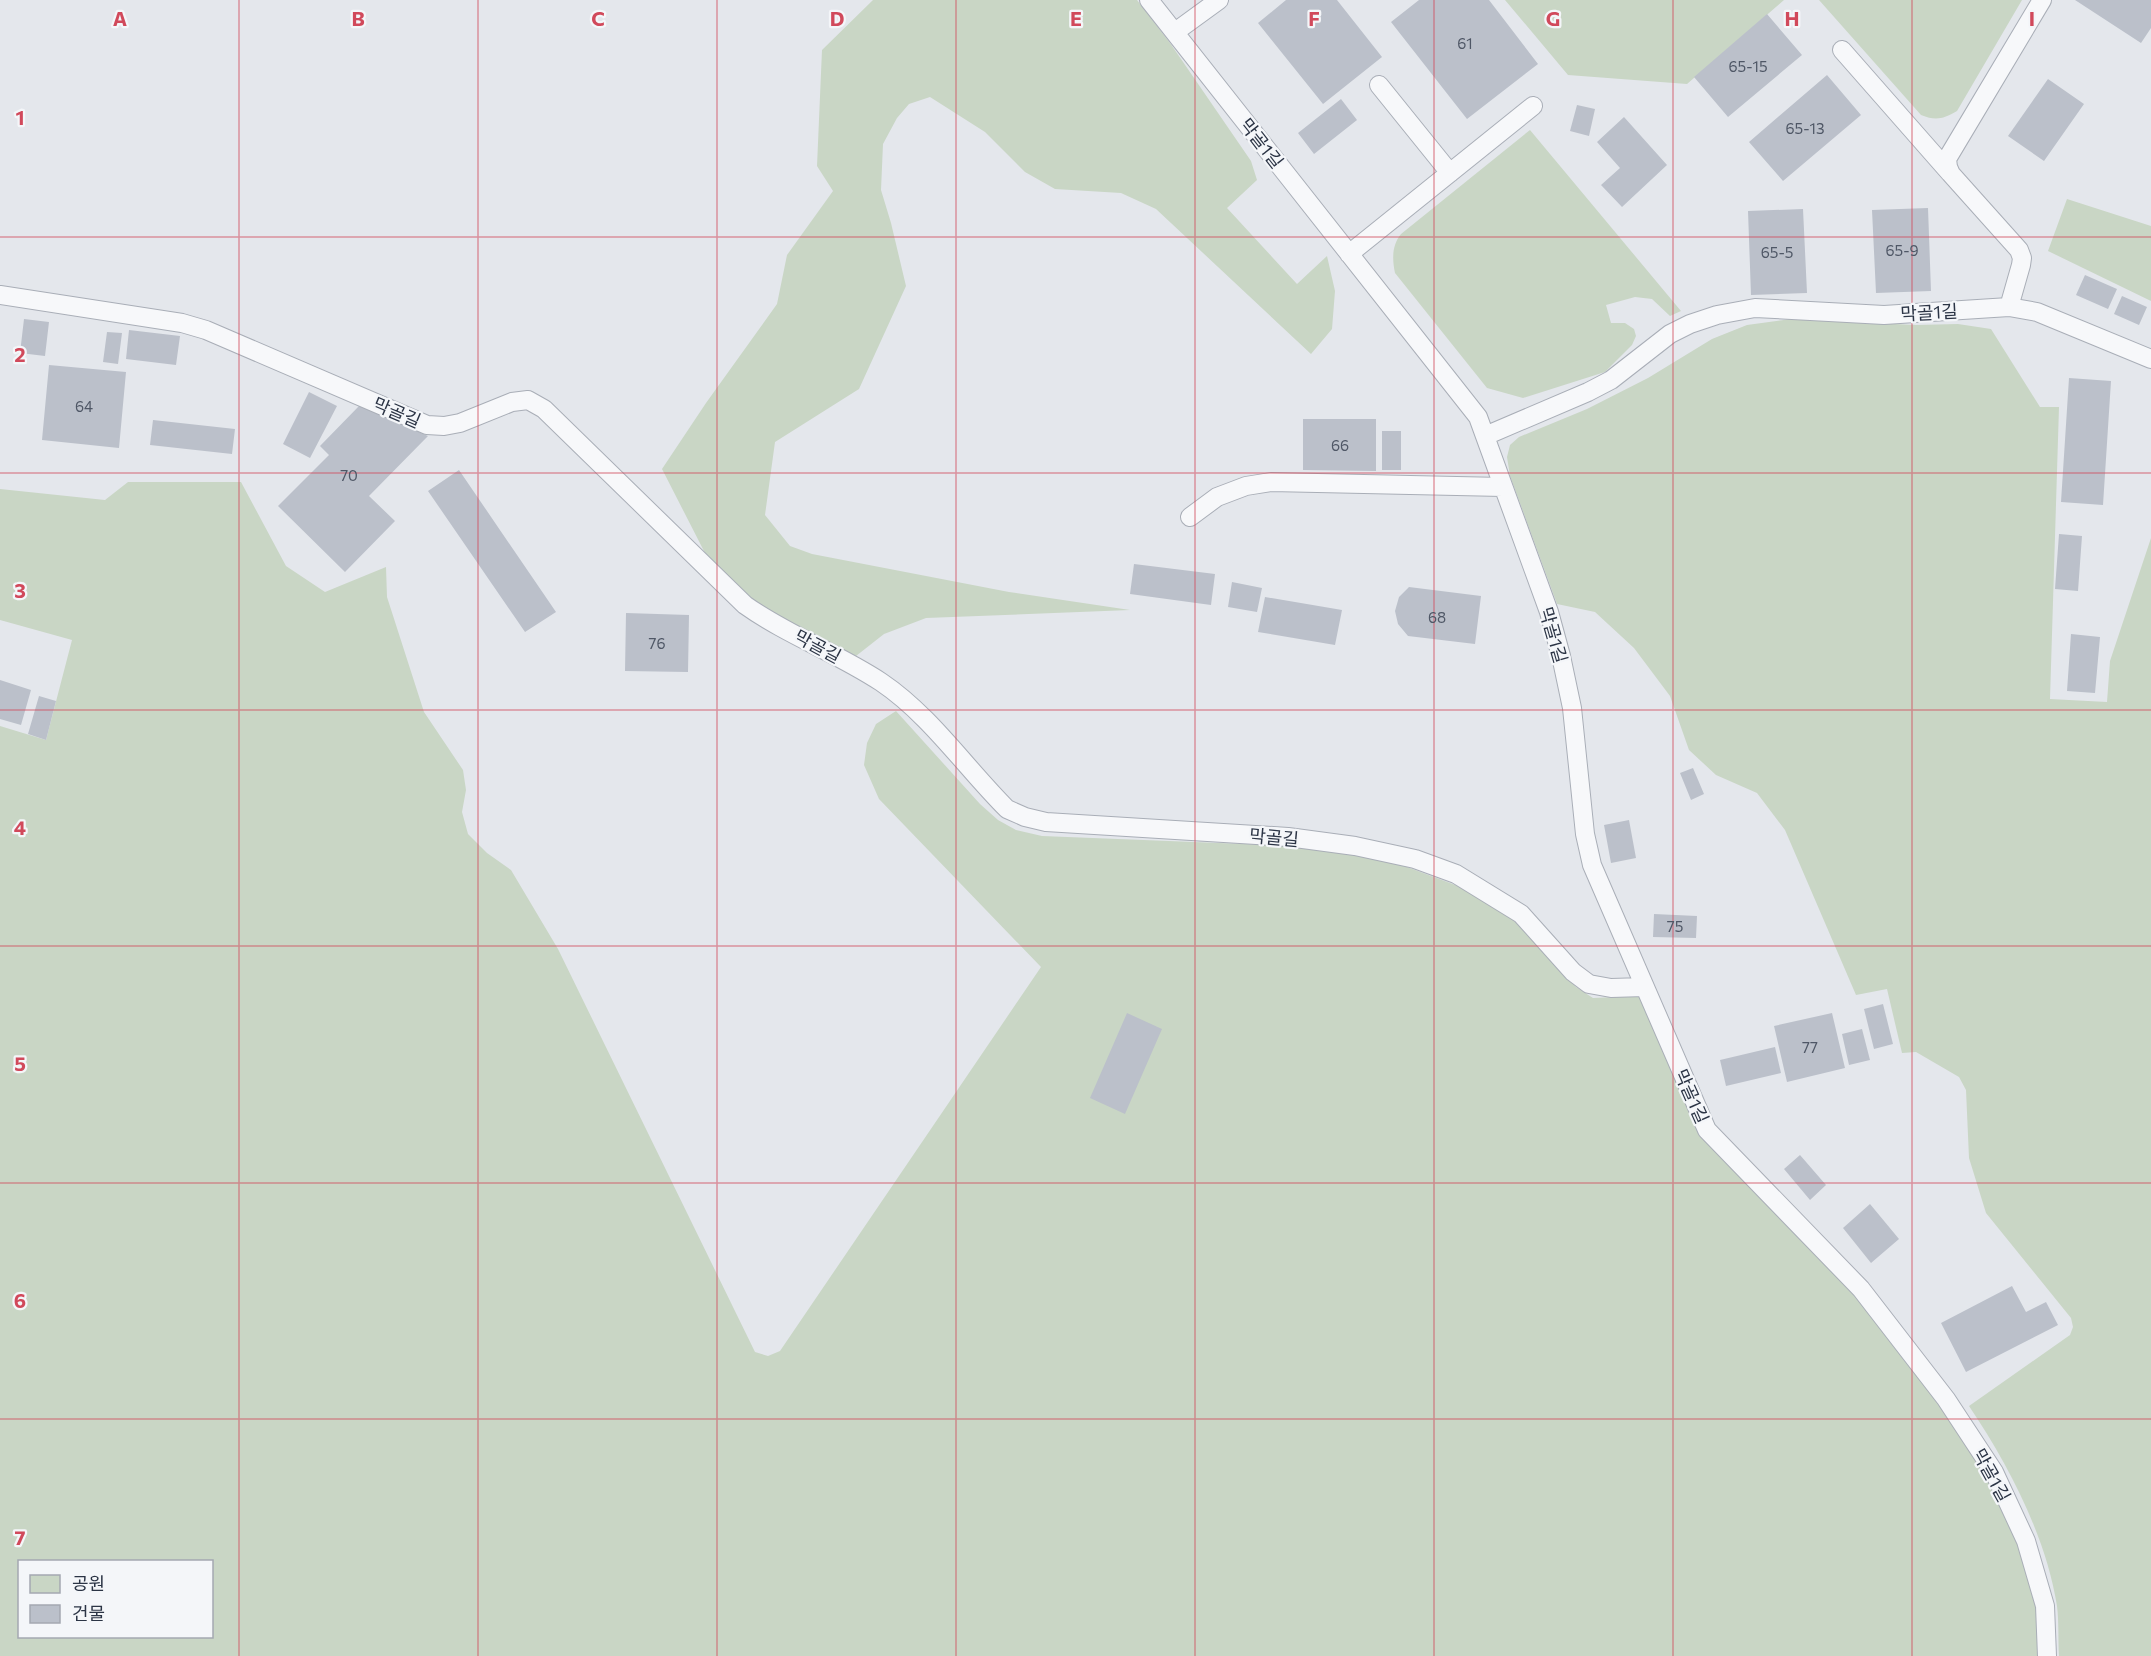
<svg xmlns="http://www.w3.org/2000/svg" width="2151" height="1656" font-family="Commissioner,'Noto Sans KR',sans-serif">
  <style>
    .green { fill: #c9d6c5; fill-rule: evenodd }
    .building { fill: #bbc0ca }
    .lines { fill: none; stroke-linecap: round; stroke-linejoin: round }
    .service-casing { stroke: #a9aeb7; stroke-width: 20 }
    .service { stroke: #f7f8fa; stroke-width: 18 }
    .grid { fill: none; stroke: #d1495b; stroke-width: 1.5; stroke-opacity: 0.55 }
    .labels { text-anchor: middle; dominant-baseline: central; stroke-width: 4.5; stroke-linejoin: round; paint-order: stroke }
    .number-label { font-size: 15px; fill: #4f5766 }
    .street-label { font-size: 18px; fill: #2b3445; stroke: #f4f6f9 }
    .grid-label { font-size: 20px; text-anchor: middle; font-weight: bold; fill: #d1495b; stroke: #f4f6f9; stroke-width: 4.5; stroke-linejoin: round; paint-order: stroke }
  </style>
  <rect width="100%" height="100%" fill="#e4e7ec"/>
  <!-- green -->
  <path class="green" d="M873,0H1137L1170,43L1251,161L1257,180L1227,208L1297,284L1327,256L1335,291L1332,329L1311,354L1156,209L1121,193L1055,189L1025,172L985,132L930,97L909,104L897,118L883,144L881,190L891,223L906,286L859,389L775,442L765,515L790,546L812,554L1009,592L1130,610L926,618L884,634L856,656L754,603L706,555L662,469L706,403L777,304L787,255L833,191L817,166L822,50Z
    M1505,0H1784L1687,84L1568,75Z
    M1819,0H2022L1957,111C1943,119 1936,121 1921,115Z
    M1530,130L1681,311L1670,316L1652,299L1635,297L1606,305L1611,323H1625L1634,329L1636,336L1632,345L1605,372L1523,398L1487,388L1395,273C1392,259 1392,245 1401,234Z
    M2067,199L2151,226V301L2048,251Z
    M1791,319L1916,325L1958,324L1991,329L2040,407H2059L2050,699L2107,702L2110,661L2151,538V1656H2059C2058,1640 2059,1622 2057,1606C2046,1536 2008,1464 1969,1406L2070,1335L2073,1327L2071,1318L1986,1213L1969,1158L1966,1090L1959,1077L1916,1052L1902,1053L1887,989L1856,995L1785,830L1757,793L1716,775L1689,750L1670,696L1634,648L1595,612L1557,604L1510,476L1507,457L1510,445L1519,437L1587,409L1648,378L1712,339L1747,325Z
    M128,482H241L286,566L325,592L386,567L387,597L424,712L463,770L466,790L462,812L468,834L487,853L511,870L558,949L755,1352L768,1356L780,1351L1041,967L879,799L864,765L867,743L876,724L896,711L980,804L998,820L1016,830L1042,836L1270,845L1344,851L1399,864L1474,892L1517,923L1576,987L1593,998L1640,996L1699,1132L1854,1293L1939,1402L1986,1474L2018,1546L2037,1609V1656H0V726L46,740L72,640L0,620V489L105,500ZM20,1562H212V1636H20Z"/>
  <!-- building -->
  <path class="building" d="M1286,0H1337L1382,57L1323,104L1258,23Z
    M1419,0H1489L1538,64L1467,119L1391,22Z
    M2075,0H2151V28L2141,43Z
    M1767,14L1802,55L1728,117L1694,77Z
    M1827,75L1861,115L1783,181L1749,142Z
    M2048,79L2084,104L2044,161L2008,136Z
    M1341,99L1357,120L1314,154L1298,133Z
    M1577,105L1595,109L1589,136L1570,131Z
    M1624,117L1667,165L1622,207L1601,185L1620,168L1597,142Z
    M1928,208L1931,291L1876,293L1872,210Z
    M1803,209L1807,293L1751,295L1748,211Z
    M2085,275L2117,289L2108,309L2076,295Z
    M2122,296L2147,307L2139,325L2114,314Z
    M24,319L49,322L45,356L20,353Z
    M129,330L180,336L176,365L126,359Z
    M107,332L122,333L118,364L103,362Z
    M49,365L126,372L119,448L42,440Z
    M2069,378L2111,381L2103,505L2061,502Z
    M309,392L337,406L310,458L283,444Z
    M359,406L428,436L369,496L395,521L345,572L278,506L329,455L320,446Z
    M1303,419H1376V471L1303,470Z
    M153,420L235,429L232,454L150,445Z
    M1382,431H1401V470H1382Z
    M459,470L556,612L525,632L428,491Z
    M2059,534L2082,536L2078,591L2055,589Z
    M1134,564L1215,574L1211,605L1130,594Z
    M1232,582L1262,588L1257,612L1228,607Z
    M1409,587L1481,596L1475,644L1408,636L1398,624L1395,611L1399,597Z
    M1265,597L1342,610L1335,645L1258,632Z
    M626,613L689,615L688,672L625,671Z
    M2071,634L2100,637L2095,693L2067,691Z
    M0,680L31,690L21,725L0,719Z
    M39,696L56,701L46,740L28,734Z
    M1693,768L1704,794L1691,800L1680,773Z
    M1629,820L1636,858L1611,863L1604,825Z
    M1654,914L1697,916L1696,938L1653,937Z
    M1883,1004L1893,1044L1874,1049L1864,1009Z
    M1127,1013L1162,1029L1125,1114L1090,1098Z
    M1832,1013L1845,1068L1787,1082L1774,1026Z
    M1862,1029L1870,1060L1849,1065L1842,1034Z
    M1775,1047L1781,1073L1726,1086L1720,1060Z
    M1800,1155L1826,1185L1810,1200L1784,1169Z
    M1870,1204L1899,1239L1871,1263L1843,1228Z
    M2012,1286L2026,1312L2046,1302L2058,1325L1966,1372L1941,1323Z"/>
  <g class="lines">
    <defs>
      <path id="service" d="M1149,0L1478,417L1549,612L1561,656L1572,708L1585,834L1592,865L1707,1130L1861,1289L1946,1399L1994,1472L2026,1541L2045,1606L2047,1656
        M1175,32L1219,0
        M1842,50L1950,173
        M1379,85L1450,173
        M1349,254L1533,106
        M0,295L182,323L206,330L427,425L444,426L460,423L512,402L528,400L544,409L745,605C787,635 837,653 881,682C930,715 965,767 1007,809L1025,817L1046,822L1288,837L1355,846L1415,859L1456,874L1521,914L1573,972L1589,984L1611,988L1644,987
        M2009,307L2021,265L2022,258L2019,250L1951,174L1948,167L1947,159L2042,0
        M1485,436L1588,392L1611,380L1670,334L1690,324L1717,315L1755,308L1884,315L2009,307L2037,312L2151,359
        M1190,517L1217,497L1246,486L1271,482L1503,487"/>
    </defs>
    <!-- service casing -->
    <use href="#service" class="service-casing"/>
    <!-- service -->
    <use href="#service" class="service"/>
  </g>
  <!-- grid -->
  <path class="grid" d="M239,0V1656M478,0V1656M717,0V1656M956,0V1656M1195,0V1656M1434,0V1656M1673,0V1656M1912,0V1656M0,237H2151M0,473H2151M0,710H2151M0,946H2151M0,1183H2151M0,1419H2151"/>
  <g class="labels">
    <!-- number labels -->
    <g class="number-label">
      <text x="1465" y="43">61</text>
      <text x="1748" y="66">65-15</text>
      <text x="1805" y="128">65-13</text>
      <text x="1902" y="250">65-9</text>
      <text x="1777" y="252">65-5</text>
      <text x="84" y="406">64</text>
      <text x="1340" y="445">66</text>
      <text x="349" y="475">70</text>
      <text x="1437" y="617">68</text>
      <text x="657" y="643">76</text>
      <text x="1675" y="926">75</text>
      <text x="1810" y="1047">77</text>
    </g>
    <!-- street labels -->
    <g class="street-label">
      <text transform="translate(1262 143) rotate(52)">막골1길</text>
      <text transform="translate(1929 312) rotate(-3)">막골1길</text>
      <text transform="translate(397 412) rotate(23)">막골길</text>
      <text transform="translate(1554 635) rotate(74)">막골1길</text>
      <text transform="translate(818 646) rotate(28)">막골길</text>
      <text transform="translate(1274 837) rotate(5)">막골길</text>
      <text transform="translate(1692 1096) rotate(66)">막골1길</text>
      <text transform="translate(1992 1475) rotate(61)">막골1길</text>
    </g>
  </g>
  <g class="grid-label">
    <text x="120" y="26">A</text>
    <text x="358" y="26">B</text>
    <text x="598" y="26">C</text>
    <text x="837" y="26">D</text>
    <text x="1076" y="26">E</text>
    <text x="1314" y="26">F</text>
    <text x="1553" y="26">G</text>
    <text x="1792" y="26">H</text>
    <text x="2032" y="26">I</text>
    <text x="20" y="125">1</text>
    <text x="20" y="362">2</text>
    <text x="20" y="598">3</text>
    <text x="20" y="835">4</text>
    <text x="20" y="1071">5</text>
    <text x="20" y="1308">6</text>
    <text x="20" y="1545">7</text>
  </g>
  <!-- legend -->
  <rect x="18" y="1560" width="195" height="78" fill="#f4f6f9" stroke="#a4a8b1" stroke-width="1.5"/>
  <rect x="30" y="1575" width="30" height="18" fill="#c9d6c5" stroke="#a4a8b1" stroke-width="1.5"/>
  <text x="72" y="1590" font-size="18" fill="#2b3445">공원</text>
  <rect x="30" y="1605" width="30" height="18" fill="#bbc0ca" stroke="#a4a8b1" stroke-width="1.5"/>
  <text x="72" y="1620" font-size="18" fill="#2b3445">건물</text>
</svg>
